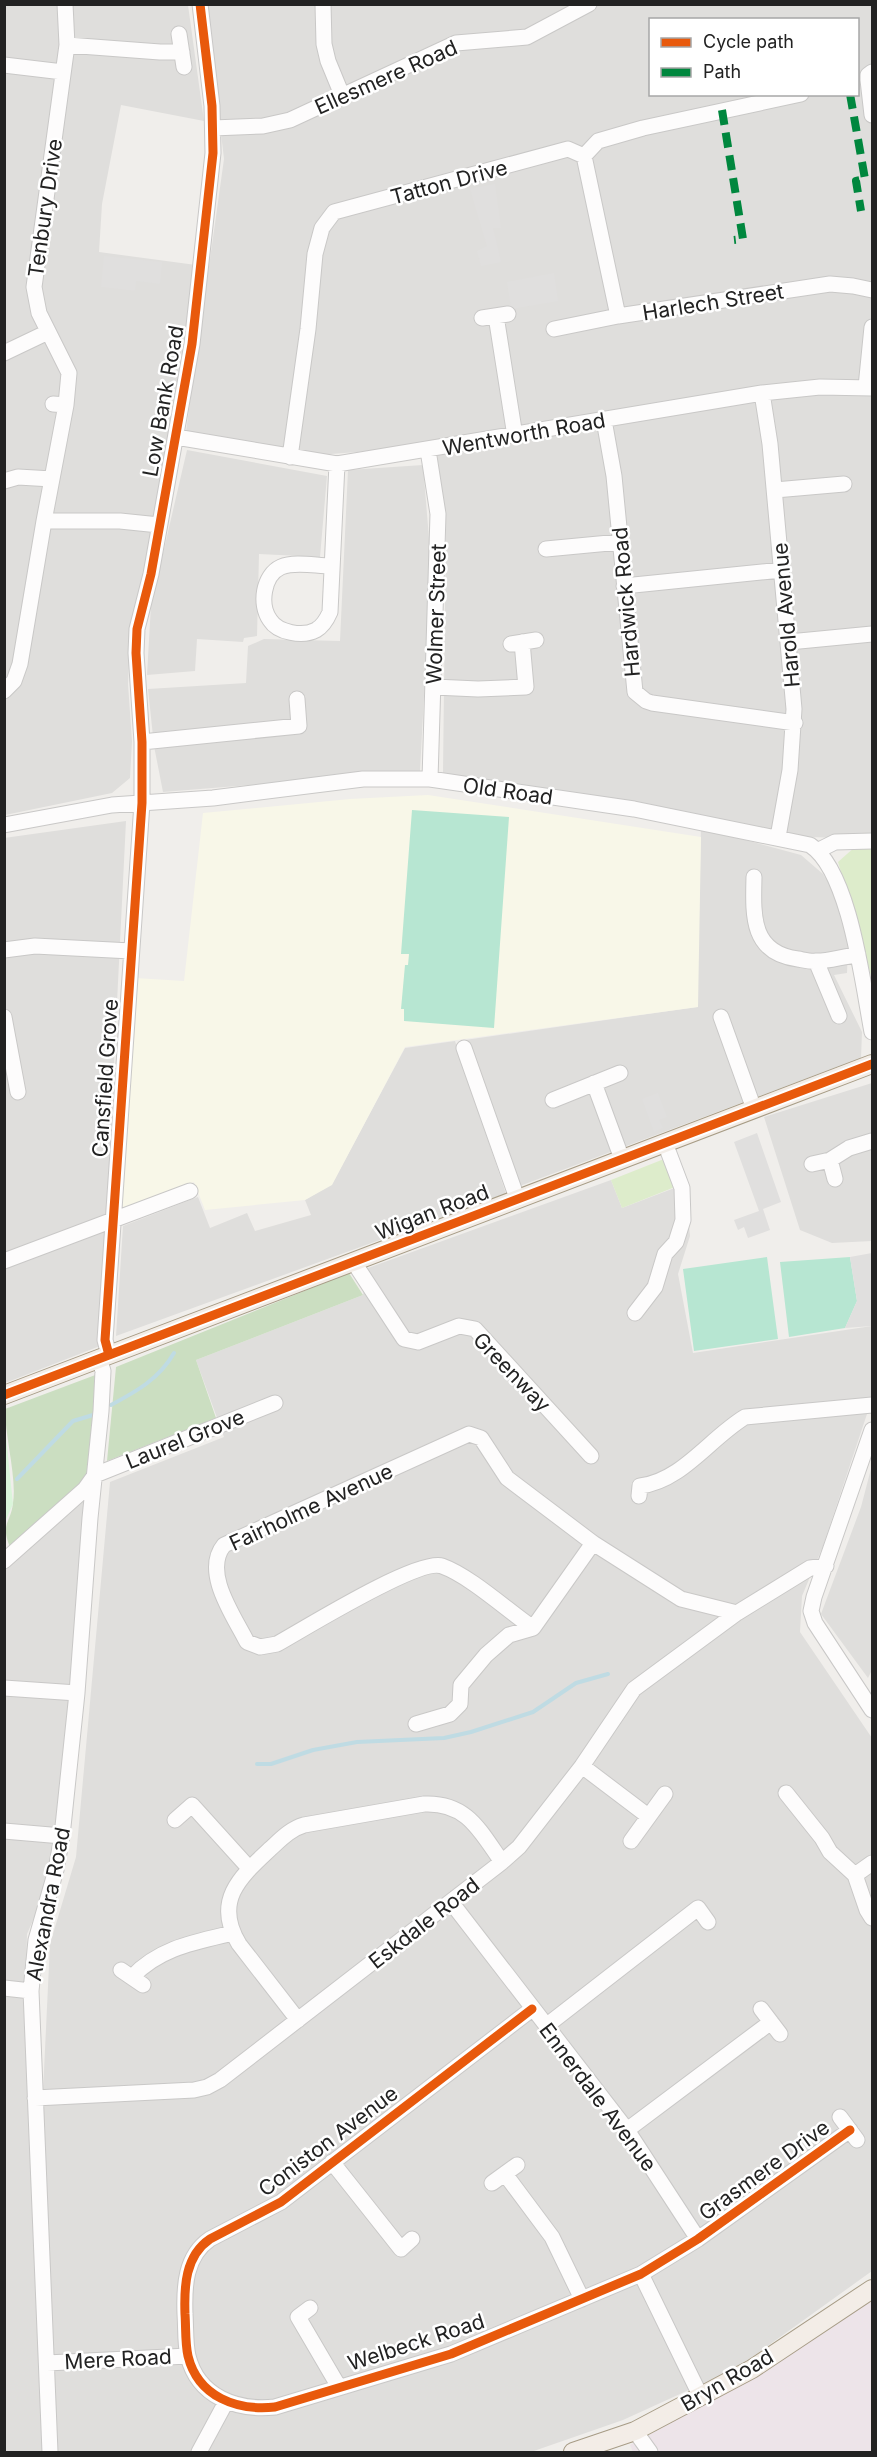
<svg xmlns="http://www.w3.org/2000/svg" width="877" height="2457" font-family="Inter,sans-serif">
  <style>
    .residential { fill: #dfdedc; fill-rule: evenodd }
    .industrial { fill: #ede4e9 }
    .education { fill: #f8f7e8 }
    .grass { fill: #ddeccb }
    .forest { fill: #cbdec1 }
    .park { fill: #daf5da }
    .pitch { fill: #b7e6d2 }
    .parking { fill: #e0dfde }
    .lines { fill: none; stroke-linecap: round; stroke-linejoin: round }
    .stream { stroke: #bfdbe3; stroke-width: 4 }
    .minor-casing { stroke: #c9c8c7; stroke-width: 17 }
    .major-casing { stroke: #a79c86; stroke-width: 20 }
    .minor { stroke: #fdfcfc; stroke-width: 15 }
    .major { stroke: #f3ede7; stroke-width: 18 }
    .quiet { stroke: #00873e; stroke-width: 8; stroke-dasharray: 15 8; stroke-linecap: butt }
    .cycleway-casing { stroke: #fff; stroke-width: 13 }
    .cycleway { stroke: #e8590c; stroke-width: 9 }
    .labels { text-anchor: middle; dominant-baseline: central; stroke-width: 5; stroke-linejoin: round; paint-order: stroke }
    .street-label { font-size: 21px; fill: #222; stroke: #fff }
  </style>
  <rect width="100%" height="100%" fill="#f0eeeb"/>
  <!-- residential -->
  <path class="residential" d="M5,5H188L204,121L121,105L102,204L99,252L196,265L146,566L130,636L128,684L132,741L130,778L112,793L5,815Z
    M206,5H872V839L810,837L443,773L446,523L436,446L318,455L186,431L224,159ZM650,20H858V94H650Z
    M187,450L327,476L320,557L259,554L257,636L244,638L243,642L197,639L195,671L147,675L151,605Z
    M423,465L431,563L420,771L163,792L154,746L148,689L246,683L248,646L264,639L340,641L348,470Z
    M126,821L100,1346L5,1383L4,838Z
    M701,828L801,855L823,874L849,918L847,973L834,975L862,1032L861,1058L517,1187L465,1040L697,1007Z
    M455,1041L506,1194L116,1336L123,1226L198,1197L210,1228L247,1213L255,1231L311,1215L305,1200L332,1184L405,1048Z
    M872,1083V1241L832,1243L800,1230L764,1117Z
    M611,1180L622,1208L685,1184L690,1236L678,1274L693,1353L872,1326V1399L823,1546L802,1596L800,1632L872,1738V2271L737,2368L623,2420L531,2452H58L42,2113L50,1944L76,1857L110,1482L224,1437L196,1360L363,1295L368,1268Z
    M872,1465V1670L868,1678L821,1614L861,1507Z
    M82,1498L85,1504L73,1680L58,1822L43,1897L27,1934L25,2019L46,2452H4V1564Z"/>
  <!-- industrial -->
  <path class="industrial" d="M872,2294V2452H633L630,2445L742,2384Z"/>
  <!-- education -->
  <path class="education" d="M428,795L701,837L698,1007L405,1047L332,1185L305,1200L205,1210L194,1182L122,1210L135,978L184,981L203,813L350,799Z"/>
  <!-- grass -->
  <path class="grass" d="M856,846H872V979L838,862Z
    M664,1159L675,1187L622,1208L611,1180Z"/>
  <!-- forest -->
  <path class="forest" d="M349,1273L363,1295L196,1360L216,1418L107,1461L116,1367Z
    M98,1374L87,1478L10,1547C0,1523 11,1523 13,1503C17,1478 5,1437 5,1409Z"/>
  <!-- park -->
  <path class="park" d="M5,1427L13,1504L5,1522H4Z"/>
  <!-- pitch -->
  <path class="pitch" d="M412,810L509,817L494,1028L404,1021V1009H401L405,965H408L409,954H401Z
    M767,1257L778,1339L694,1351L683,1269Z
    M850,1257L857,1301L845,1328L789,1337L780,1262Z"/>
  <!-- parking -->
  <path class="parking" d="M495,184L501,228H493L501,262L481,266L477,251L487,246L470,189Z
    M104,256L162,262L160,284L136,281L135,291L101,287Z
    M554,273L558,301L511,309L507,282Z
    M658,1093L667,1117L659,1120L663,1128L654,1132L642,1099Z
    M757,1133L781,1202L763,1209L770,1230L748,1238L744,1227L738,1230L734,1220L759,1211L734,1142Z
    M872,1253V1326L845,1328L857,1301L850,1257Z"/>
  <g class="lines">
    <!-- stream -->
    <path class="stream" d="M111,1405C137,1391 159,1379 174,1353
      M17,1479L73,1421L93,1415
      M257,1764H271L313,1750L357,1742L444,1738L471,1732L533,1712L576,1683L608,1674"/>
    <defs>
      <path id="minor" d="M323,4L324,44L328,61L342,95
        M179,34L184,67
        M67,45L160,52H182
        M4,65L63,72
        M872,72L868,75V80L872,115
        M213,128L263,126L290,120L456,43L527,37L589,4
        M584,156L618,316
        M496,316L515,436
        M482,318L508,314
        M554,329L618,316L830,284L853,286L872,290
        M4,353L48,332
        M866,387L872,327
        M762,393L770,444L794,709L790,770L778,837
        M53,404L66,405L69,373L39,313L34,287L67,45L65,4
        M604,420L614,476L635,692L646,701L652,703L795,723
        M176,437L337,464L762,393L820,387L872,388
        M428,450L438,514L430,779
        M290,457L308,329L315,254L322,228L334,212L568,149L584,156L598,141L643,128L801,94
        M4,481L18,477L52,479
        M775,490L844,484
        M44,521H120L159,525
        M546,549L620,542
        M331,566C316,566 295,561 281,567C263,575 259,605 270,620C278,633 303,637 316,630C323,626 327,619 330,612L337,464
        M624,586L782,570
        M789,642L872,634
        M511,644L536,640
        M434,687L478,689L526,687L522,642
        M4,691L14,681L20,664L44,521L66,405
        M142,742L299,726L297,699
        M4,825L112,805L213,798L363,779H430L634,809L810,845C850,871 863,986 872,1032
        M819,850L835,842L872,841
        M754,877C753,916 751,953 798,959C804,960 811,962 817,961C830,961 844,956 858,955
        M4,950L35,946L131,951
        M816,961L839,1016
        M4,1017L18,1092
        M721,1017L754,1109
        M464,1048L517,1198
        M594,1083L622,1159
        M553,1100L620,1073
        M830,1160L835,1179
        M812,1164L830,1160L849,1148L872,1141
        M4,1261L190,1191
        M353,1261L404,1339L418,1342L459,1326L475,1329L591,1456
        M635,1313L655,1287L665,1254L676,1242L683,1220L682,1188L665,1143
        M109,1355L105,1340L142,803V742L136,653L137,629L151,574L192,344L213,153L212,106L200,4
        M872,1430L814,1597L811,1611L815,1623L872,1710
        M639,1496L640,1486C682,1481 710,1438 745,1417L872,1405
        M593,1543L533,1628C507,1610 470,1576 442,1566C418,1558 304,1629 277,1644L260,1647L247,1642C234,1616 202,1572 224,1545L469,1434L481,1438L507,1478L593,1543L681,1599L737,1613
        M4,1561L85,1489L95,1475L275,1403
        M4,1688L77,1693
        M416,1724L450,1714L460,1704L461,1685L486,1655L509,1635L533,1628
        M582,1766L648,1816
        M786,1793L822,1838L830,1852L855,1875L867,1910L872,1918
        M175,1820L192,1805L249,1868
        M4,1831L62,1836
        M631,1841L665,1794
        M855,1875L872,1863
        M451,1902L627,2130L698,2239
        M121,1970L143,1985
        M132,1977C159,1948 195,1942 233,1933
        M4,1988L31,1991
        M532,2009L281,2202L210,2239C185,2256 184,2287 185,2314C186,2328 185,2343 188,2356C198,2397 237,2411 275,2407L451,2354L641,2274L698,2239L850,2130
        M761,2009L780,2034
        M298,2020L239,1944C213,1901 240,1877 270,1849C280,1840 290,1829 304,1825L424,1804C467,1802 480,1831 502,1862
        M546,2026L698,1908L708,1922
        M35,2098L194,2090L207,2087L220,2080L502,1862L519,1847L582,1766L634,1689L737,1613L810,1568L826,1566
        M840,2117L857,2140
        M627,2130L771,2022
        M332,2162L401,2249L412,2239
        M505,2174L552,2237L582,2299
        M492,2183L517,2165
        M641,2274L701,2397
        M310,2308L298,2317L339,2387
        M47,2363L188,2356
        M635,2431L650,2452
        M50,2452L31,1991L36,1940L56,1870L62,1836L77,1693L90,1518L101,1411L103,1371L99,1358
        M199,2452L226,2402"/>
      <path id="major" d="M4,1395L872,1064
        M573,2452L635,2431L752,2369L872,2289"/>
    </defs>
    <!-- minor casing -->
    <use href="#minor" class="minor-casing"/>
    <!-- major casing -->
    <use href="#major" class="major-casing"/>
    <!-- minor -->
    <use href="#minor" class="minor"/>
    <!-- major -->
    <use href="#major" class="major"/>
    <!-- quiet -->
    <path class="quiet" d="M850,94L865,179L856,181L861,211
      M722,110L743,239L734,240"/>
    <defs>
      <path id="cycleway" d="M109,1355L105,1340L142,803V742L136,653L137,629L151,574L192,344L213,153L212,106L200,4
        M4,1395L872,1064
        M532,2009L281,2202L210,2239C185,2256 184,2287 185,2314C186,2328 185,2343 188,2356C198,2397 237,2411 275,2407L451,2354L641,2274L698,2239L850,2130"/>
    </defs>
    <!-- cycleway casing -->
    <use href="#cycleway" class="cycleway-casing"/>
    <!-- cycleway -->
    <use href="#cycleway" class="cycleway"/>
  </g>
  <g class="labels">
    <!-- street labels -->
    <g class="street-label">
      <text transform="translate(386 77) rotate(-24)">Ellesmere Road</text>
      <text transform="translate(449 182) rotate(-15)">Tatton Drive</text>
      <text transform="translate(45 208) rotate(-82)">Tenbury Drive</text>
      <text transform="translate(713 302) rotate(-9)">Harlech Street</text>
      <text transform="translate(163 401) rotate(-80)">Low Bank Road</text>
      <text transform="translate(524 434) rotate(-10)">Wentworth Road</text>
      <text transform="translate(626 602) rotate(-95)">Hardwick Road</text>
      <text transform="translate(436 614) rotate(-88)">Wolmer Street</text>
      <text transform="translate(786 615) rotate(-95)">Harold Avenue</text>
      <text transform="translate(508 791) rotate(8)">Old Road</text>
      <text transform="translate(105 1078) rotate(-86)">Cansfield Grove</text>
      <text transform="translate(432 1212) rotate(-21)">Wigan Road</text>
      <text transform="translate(512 1372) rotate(46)">Greenway</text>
      <text transform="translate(185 1439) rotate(-22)">Laurel Grove</text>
      <text transform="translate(311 1507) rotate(-25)">Fairholme Avenue</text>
      <text transform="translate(48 1904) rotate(-79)">Alexandra Road</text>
      <text transform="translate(424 1923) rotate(-38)">Eskdale Road</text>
      <text transform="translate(598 2097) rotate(53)">Ennerdale Avenue</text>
      <text transform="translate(328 2141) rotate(-37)">Coniston Avenue</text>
      <text transform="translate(764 2170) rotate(-36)">Grasmere Drive</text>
      <text transform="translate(416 2342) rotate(-18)">Welbeck Road</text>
      <text transform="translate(118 2359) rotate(-3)">Mere Road</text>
      <text transform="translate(727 2380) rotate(-30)">Bryn Road</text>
    </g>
  </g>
  <!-- border -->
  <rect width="877" height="2457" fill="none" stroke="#222222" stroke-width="12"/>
  <!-- legend -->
  <rect x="649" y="18" width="210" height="78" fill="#ffffff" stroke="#a7a7a7" stroke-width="1.5"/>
  <rect x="661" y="38" width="30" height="9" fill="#e8590c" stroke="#a7a7a7" stroke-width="1.5"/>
  <text x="703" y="48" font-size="18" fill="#222222">Cycle path</text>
  <rect x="661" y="68" width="30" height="9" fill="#00873e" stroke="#a7a7a7" stroke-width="1.5"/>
  <text x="703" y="78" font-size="18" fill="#222222">Path</text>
</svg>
